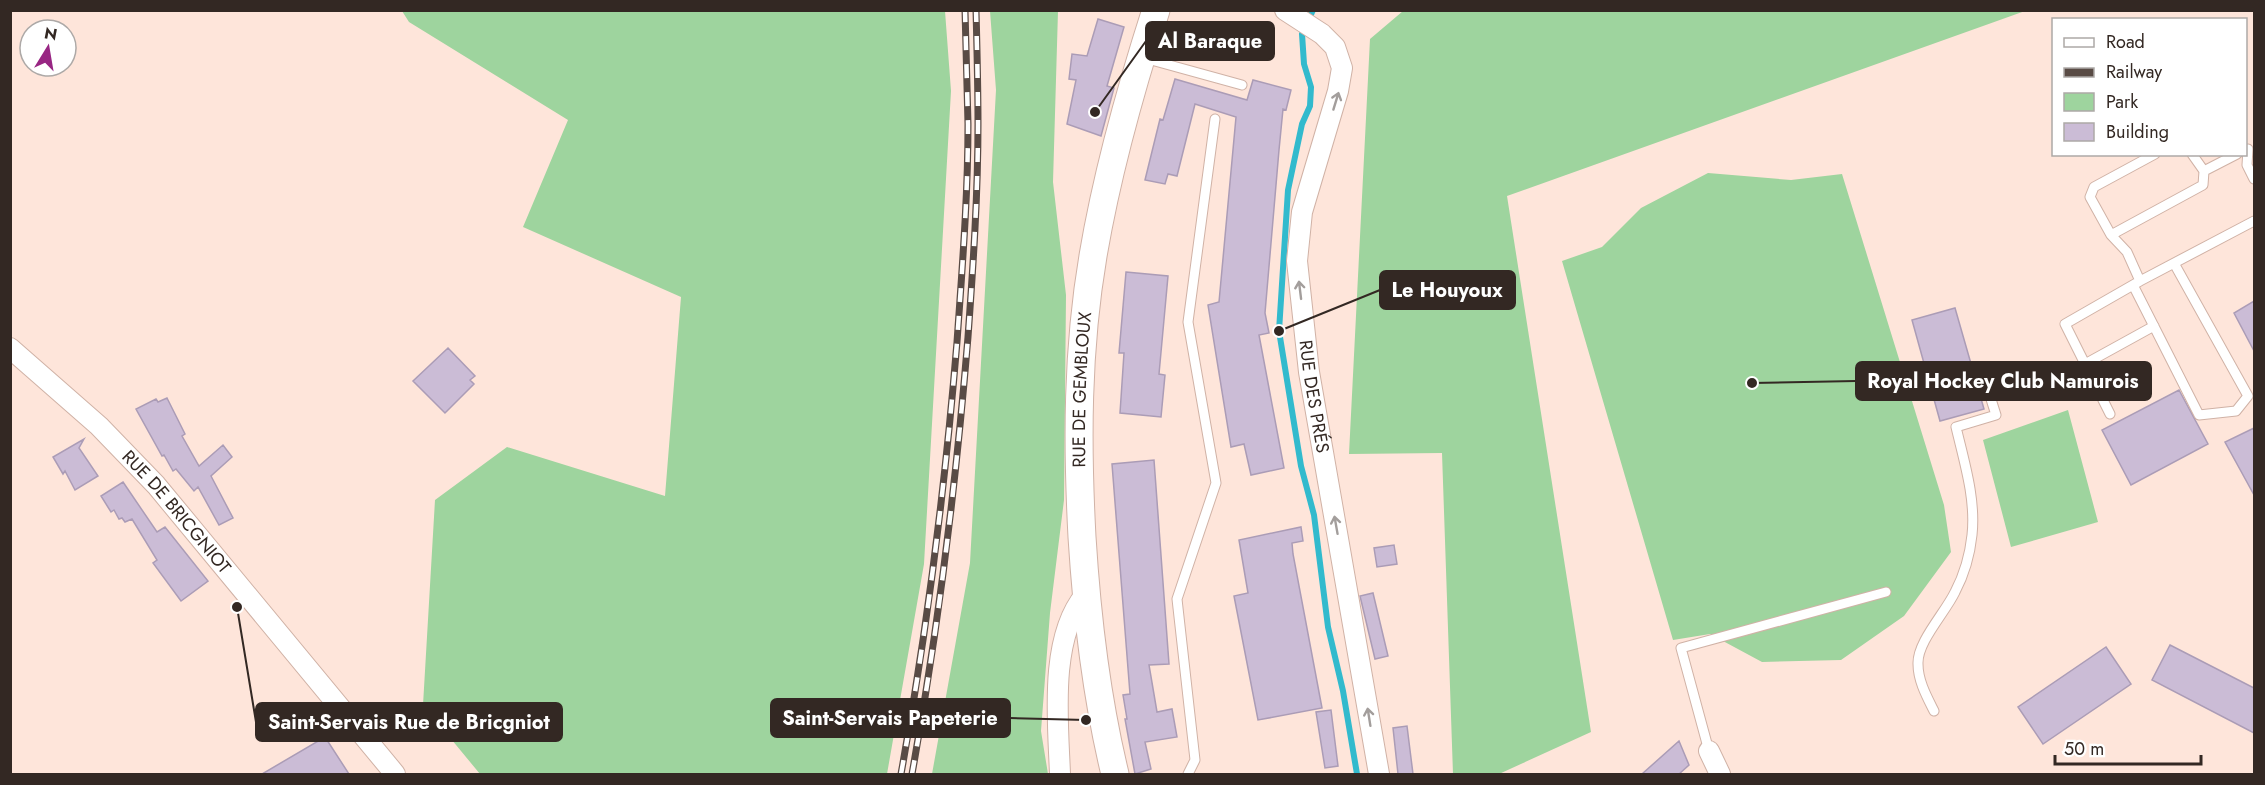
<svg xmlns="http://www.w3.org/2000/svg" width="2265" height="785" font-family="Jost,sans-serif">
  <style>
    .green { fill: #9ed49e }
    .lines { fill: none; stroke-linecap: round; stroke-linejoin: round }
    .stream { stroke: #32bacd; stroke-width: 6 }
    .building { fill: #cbbcd6; stroke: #ab9cb6; stroke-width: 1.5 }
    .lane-casing { stroke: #d0b2a6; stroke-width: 11 }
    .street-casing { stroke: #d0b2a6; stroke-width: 22 }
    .secondary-casing { stroke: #d0b2a6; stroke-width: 29 }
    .lane { stroke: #fff; stroke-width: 9 }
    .street { stroke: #fff; stroke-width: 20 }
    .secondary { stroke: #fff; stroke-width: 27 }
    .rail-casing { stroke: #594b45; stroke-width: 7 }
    .rail { stroke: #fff; stroke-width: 4.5; stroke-dasharray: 14; stroke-linecap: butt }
    .oneway { stroke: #a39e9c }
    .labels { text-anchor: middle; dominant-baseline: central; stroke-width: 6; stroke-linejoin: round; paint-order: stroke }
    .street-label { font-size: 18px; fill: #332823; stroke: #fff }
    .leader { fill: none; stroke: #332823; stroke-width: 2 }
    .callout-dot { fill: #332823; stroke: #fff; stroke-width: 2 }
    .callout { fill: #332823; stroke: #332823; stroke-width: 2 }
    .callout-label { font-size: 20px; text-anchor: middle; font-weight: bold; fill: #fff }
  </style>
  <rect width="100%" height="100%" fill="#fee5da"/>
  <!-- green -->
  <path class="green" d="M402,11H945L951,91L924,564L887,774H480L423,705L435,500L507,447L665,496L681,297L523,227L568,120L409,22Z
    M990,11H1058L1053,182L1066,295L1064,500L1050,613L1041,731L1048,774H932L970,563L996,90Z
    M1403,11H2025L1507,196L1591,732L1499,774H1453L1442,453L1349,454L1370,39Z
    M1708,173L1791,180L1842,174L1944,505L1951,552L1904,616L1841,660L1762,662L1710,634L1673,640L1562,261L1602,247L1641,208Z
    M2068,410L2098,522L2011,547L1983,440Z"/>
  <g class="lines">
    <!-- stream -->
    <path class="stream" d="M1313,10L1302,34L1304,64L1311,87L1310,106L1302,124L1288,190L1279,331L1301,466L1314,515L1328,627L1343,691L1357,774"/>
  </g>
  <!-- building -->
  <path class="building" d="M1098,19L1124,27L1107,86L1114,88L1101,136L1067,124L1076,80L1069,79L1072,54L1087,56Z
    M1175,79L1247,100L1253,80L1291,90L1286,110L1283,109L1279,150L1265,313L1269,333L1259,335L1284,468L1251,475L1244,444L1231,447L1208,305L1219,302L1236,117L1195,104L1177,176L1168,174L1165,184L1145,180L1160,119L1163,120Z
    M1126,272L1168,276L1159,374L1165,375L1161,417L1120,413L1124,353H1119Z
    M2254,301V351L2234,313Z
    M1955,308L1984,409L1940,421L1912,320Z
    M448,348L475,376L470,380L474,384L445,413L413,381Z
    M2179,390L2208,444L2131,485L2102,430Z
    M167,398L185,434L182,436L199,466L223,445L232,457L211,476L233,518L219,525L198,487L194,491L176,469L173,471L164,455L162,456L136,409L156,399L158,402Z
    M2254,428V495L2225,442Z
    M84,439L79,448L98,476L75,490L65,471L63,474L53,457Z
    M1154,460L1169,664L1149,665L1157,712L1172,709L1177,737L1145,742L1151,769L1135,774L1125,719H1127L1123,695L1130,694L1112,464Z
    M123,482L157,532L165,527L208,581L181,601L153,563L157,560L132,519L125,522L122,518L119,519L114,510L111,512L101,496Z
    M1301,527L1303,541L1292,543L1293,554L1322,708L1258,720L1234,596L1248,593L1239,540Z
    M1394,545L1397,564L1377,567L1374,548Z
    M1373,593L1388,656L1375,659L1360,596Z
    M2170,645L2254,688V733L2152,680Z
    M2106,647L2131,684L2043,744L2018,707Z
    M1331,710L1338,766L1325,768L1316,712Z
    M1407,726L1413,774H1398L1393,728Z
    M325,737L349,774H262Z
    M1679,741L1689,765L1679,774H1642Z"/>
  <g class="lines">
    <defs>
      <path id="lane" d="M1144,58L1242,85
        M2248,149L2247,165L2254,179
        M2192,154L2204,171
        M2111,235L2090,197L2094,187L2155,154
        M2140,281L2254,221
        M2133,285L2199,415L2236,411L2248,396L2175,265
        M2085,364L2154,326
        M2110,414L2065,324L2140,281L2127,252L2111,235L2203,185L2204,171L2237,154
        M1934,711C1927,697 1918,681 1918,664C1917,642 1945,613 1955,592C1964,575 1970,554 1972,535C1976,499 1964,461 1956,427L1996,415L1990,396
        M1709,751L1681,648L1886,592
        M1188,774L1195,760L1177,599L1216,483L1188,322L1215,119"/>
      <g id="street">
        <path id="s1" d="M1285,10L1322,34L1335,47L1342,68L1338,91L1302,212L1297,261L1309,372L1379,774"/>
        <path id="s2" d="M10,348L99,426L156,485L395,774"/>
        <path d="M1709,751L1720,774"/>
        <path d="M1060,774C1058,721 1049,638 1085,595"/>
      </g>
      <g id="secondary">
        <path id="s3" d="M1115,774C1096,696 1087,617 1082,537C1077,443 1077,350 1093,256C1107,173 1130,91 1156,10"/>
      </g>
    </defs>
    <!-- lane casing -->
    <use href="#lane" class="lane-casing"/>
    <!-- street casing -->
    <use href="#street" class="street-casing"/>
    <!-- secondary casing -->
    <use href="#secondary" class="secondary-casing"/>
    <!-- lane -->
    <use href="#lane" class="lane"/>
    <!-- street -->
    <use href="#street" class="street"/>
    <!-- secondary -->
    <use href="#secondary" class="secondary"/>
    <defs>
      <path id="rail" d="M901,774C927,631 945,487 957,342C962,270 968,197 968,124C967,86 966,48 965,10
        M912,774C938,630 956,484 968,337C973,267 978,195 978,124C978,86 977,48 976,10"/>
    </defs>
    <!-- rail casing -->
    <use href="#rail" class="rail-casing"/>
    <!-- rail -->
    <use href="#rail" class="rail"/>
  </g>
  <!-- one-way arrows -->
  <defs><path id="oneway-shaft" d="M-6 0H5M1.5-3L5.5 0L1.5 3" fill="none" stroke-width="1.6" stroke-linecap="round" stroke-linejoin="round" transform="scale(1.5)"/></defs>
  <g class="oneway">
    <use href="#oneway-shaft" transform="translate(1336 101) rotate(-73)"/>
    <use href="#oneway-shaft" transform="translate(1300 290) rotate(-97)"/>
    <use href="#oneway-shaft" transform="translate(1336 525) rotate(-100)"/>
    <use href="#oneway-shaft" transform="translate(1369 717) rotate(-99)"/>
  </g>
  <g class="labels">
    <!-- street labels -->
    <g class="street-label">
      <text stroke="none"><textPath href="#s3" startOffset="387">RUE DE GEMBLOUX</textPath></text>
      <text stroke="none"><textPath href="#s1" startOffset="420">RUE DES PRÉS</textPath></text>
      <text stroke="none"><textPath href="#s2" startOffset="234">RUE DE BRICGNIOT</textPath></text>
    </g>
  </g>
  <!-- callouts -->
  <path class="leader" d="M1095 112L1146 41M1279 331L1380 290M1752 383L1856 381M1086 720L1010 718M237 607L256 722"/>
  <g class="callout-dot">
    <circle cx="1095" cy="112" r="6"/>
    <circle cx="1279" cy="331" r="6"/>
    <circle cx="1752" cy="383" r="6"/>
    <circle cx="1086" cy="720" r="6"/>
    <circle cx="237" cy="607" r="6"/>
  </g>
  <g class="callout">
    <rect x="1146" y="22" width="128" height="38" rx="6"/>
    <rect x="1380" y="271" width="135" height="38" rx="6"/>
    <rect x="1856" y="362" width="295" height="38" rx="6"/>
    <rect x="771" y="699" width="239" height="38" rx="6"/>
    <rect x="256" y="703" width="306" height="38" rx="6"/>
  </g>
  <g class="callout-label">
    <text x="1210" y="48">Al Baraque</text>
    <text x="1447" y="297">Le Houyoux</text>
    <text x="2003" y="388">Royal Hockey Club Namurois</text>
    <text x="890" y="725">Saint-Servais Papeterie</text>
    <text x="409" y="729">Saint-Servais Rue de Bricgniot</text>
  </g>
  <!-- border -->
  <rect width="2265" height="785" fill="none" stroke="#332823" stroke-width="24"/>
  <!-- legend -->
  <rect x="2052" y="18" width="195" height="138" fill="#ffffff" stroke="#ada9a7" stroke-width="1.5"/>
  <rect x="2064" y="38" width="30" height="9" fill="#ffffff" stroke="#ada9a7" stroke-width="1.5"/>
  <text x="2106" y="48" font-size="18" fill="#332823">Road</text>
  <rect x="2064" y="68" width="30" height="9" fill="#594b45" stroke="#ada9a7" stroke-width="1.5"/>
  <text x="2106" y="78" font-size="18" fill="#332823">Railway</text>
  <rect x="2064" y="93" width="30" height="18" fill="#9ed49e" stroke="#ada9a7" stroke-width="1.5"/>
  <text x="2106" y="108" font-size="18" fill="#332823">Park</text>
  <rect x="2064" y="123" width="30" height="18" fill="#cbbcd6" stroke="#ada9a7" stroke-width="1.5"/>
  <text x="2106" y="138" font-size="18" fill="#332823">Building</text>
  <!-- north arrow -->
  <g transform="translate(48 48) rotate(11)"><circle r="28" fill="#ffffff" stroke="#ada9a7" stroke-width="1.5"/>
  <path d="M0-4.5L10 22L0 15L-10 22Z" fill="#982683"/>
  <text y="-9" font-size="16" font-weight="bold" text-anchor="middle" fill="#332823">N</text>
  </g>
  <!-- scale -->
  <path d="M2055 755v9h146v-9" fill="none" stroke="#332823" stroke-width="3"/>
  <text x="2064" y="755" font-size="18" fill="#332823" stroke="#ffffff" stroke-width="4.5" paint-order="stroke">50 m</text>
</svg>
